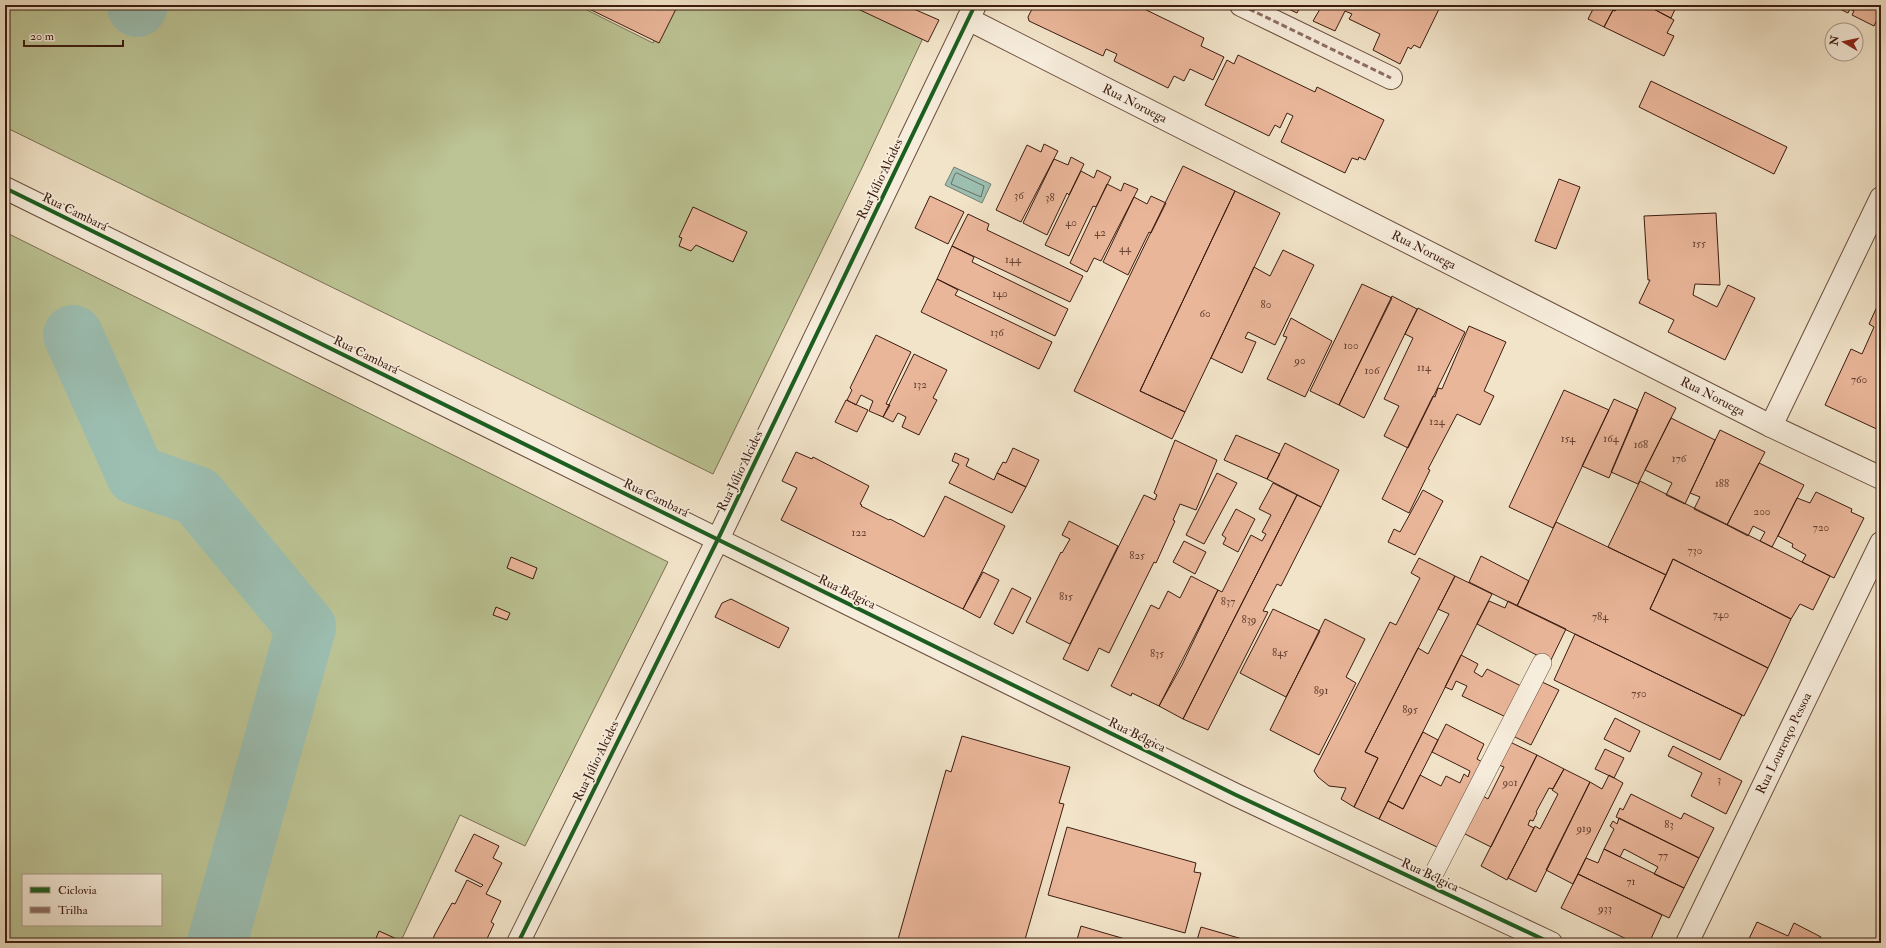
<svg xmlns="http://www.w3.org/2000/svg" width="1886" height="948" font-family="'IM FELL Double Pica',serif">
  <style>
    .green { fill: #bcc495; stroke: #7c7052; fill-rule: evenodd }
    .water { fill: #9cbfb2; stroke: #767e71 }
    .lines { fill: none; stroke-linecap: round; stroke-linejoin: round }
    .shore { stroke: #6c6e61; stroke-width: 1 }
    .river { stroke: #9cbfb2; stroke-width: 60 }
    .building { fill: #eab69a; stroke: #3c1c10 }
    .lane-casing { stroke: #6a4e3e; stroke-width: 20 }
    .street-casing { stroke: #6a4e3e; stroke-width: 24 }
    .lane { stroke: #f7eddc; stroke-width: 19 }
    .street { stroke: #f7eddc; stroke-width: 22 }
    .quiet { stroke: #8d6e63; stroke-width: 3; stroke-dasharray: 6 3; stroke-linecap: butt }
    .cycleway-casing { stroke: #f7eddc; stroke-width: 6 }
    .cycleway { stroke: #1b5e20; stroke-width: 4 }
    .labels { text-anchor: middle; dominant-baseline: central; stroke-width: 3.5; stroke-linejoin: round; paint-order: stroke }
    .number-label { font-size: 11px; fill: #684232 }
    .street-label { font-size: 13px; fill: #3c1c10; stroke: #f7eddc }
  </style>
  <rect width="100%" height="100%" fill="#f2e4c9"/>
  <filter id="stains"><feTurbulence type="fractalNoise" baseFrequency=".005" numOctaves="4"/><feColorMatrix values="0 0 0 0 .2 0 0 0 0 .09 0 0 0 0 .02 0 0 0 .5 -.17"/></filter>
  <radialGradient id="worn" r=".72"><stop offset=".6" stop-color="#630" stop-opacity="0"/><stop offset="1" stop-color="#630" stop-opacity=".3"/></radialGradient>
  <!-- green -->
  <path class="green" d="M5,5H577L653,43L670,5H854L923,38L861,170L713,474L5,127Z
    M5,232L668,562L525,846L460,815L400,943H369L366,941L365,943H5ZM23,875H161V925H23Z"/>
  <!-- water -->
  <path class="water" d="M954,167L991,184L982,203L945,185Z"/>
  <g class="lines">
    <!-- shore -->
    <path class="shore" d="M957,173L984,186L981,197L951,184L955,174Z"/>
    <!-- river -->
    <path class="river" d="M137,7L138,5
      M73,335L136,475L197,496L306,627L217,943"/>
  </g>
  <!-- building -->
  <path class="building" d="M581,5H678L659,43Z
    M856,5H907V6L939,20L928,42L858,9L859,7Z
    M919,5H933L931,10Z
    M1034,5H1136L1204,38L1201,46L1224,57L1213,80L1190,69L1184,81L1174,76L1168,88L1114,61L1117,54L1106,49L1103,56L1029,21L1028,17Z
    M1280,5H1301L1297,13Z
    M1311,5H1431L1439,9L1420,48L1414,45L1411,49L1408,47L1400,64L1373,50L1380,34L1349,19L1352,14L1345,11L1335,31L1313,21L1320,9Z
    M1595,5H1618L1615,11L1613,10L1604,27L1588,19Z
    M1618,5H1646L1674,20L1667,33L1674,36L1664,56L1604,27L1613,10L1615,11Z
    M1646,5H1677L1671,18Z
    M1832,5H1852L1848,13Z
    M1852,5H1881V12L1874,26L1852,15L1854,11L1850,9Z
    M1238,55L1315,92L1317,87L1384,120L1365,160L1359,157L1358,160L1352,158L1345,173L1281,142L1293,116L1287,113L1280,128L1275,125L1269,136L1205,105L1227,60L1234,64Z
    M1651,81L1787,147L1774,174L1639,107Z
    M1044,144L1058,151L1021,222L996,210L1027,145L1041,152Z
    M1071,157L1084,164L1069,195L1067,193L1047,235L1023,223L1054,159L1068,165Z
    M1183,166L1235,191L1140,391L1185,412L1172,439L1074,391Z
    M1097,170L1111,177L1096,207L1093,206L1069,256L1045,245L1081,171L1094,178Z
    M1559,179L1580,187L1556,249L1535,241Z
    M1124,183L1138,189L1101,261L1094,258L1087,272L1070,263L1107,184L1121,191Z
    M1235,191L1280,213L1185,412L1140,391Z
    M930,196L964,212L948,244L915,228Z
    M1151,196L1166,203L1151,233L1149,232L1128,275L1103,262L1134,197L1147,204Z
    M693,207L747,232L733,262L696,245L691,251L679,246L682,238L679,237Z
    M1716,213L1720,285L1695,284L1693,295L1717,307L1728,285L1755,298L1725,360L1668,332L1674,320L1639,303L1650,280H1648L1644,216Z
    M968,214L989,224L987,230L1083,276L1070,302L952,246Z
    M952,246L974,257L972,262L1068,309L1055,336L937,279Z
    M1283,250L1314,265L1275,345L1248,332L1245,338L1256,342L1242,373L1211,358L1254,267L1270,276Z
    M937,279L958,290L955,295L1052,342L1039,369L921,312Z
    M1362,284L1392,298L1339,405L1310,391Z
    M1392,296L1417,309L1364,418L1339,405Z
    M1881,298V431L1825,405L1851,349L1862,354L1874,327L1869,324Z
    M1418,308L1465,332L1408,448L1384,436L1399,406L1384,399L1413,338L1405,334Z
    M1291,318L1332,341L1305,397L1267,379L1287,337L1283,336Z
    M1469,326L1506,342L1484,391L1494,396L1480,425L1457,414L1428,469L1430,470L1409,513L1382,499L1433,396L1435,397L1438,388L1442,389Z
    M876,335L911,352L886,404L890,405L883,417L869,411L873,401L861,395L856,405L847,400L852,390L850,388Z
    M914,354L947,370L933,398L937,400L919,435L902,427L906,417L898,413L893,422L883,417Z
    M1564,390L1609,410L1553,528L1509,507Z
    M1645,392L1676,408L1638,484L1611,472Z
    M1614,399L1638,410L1609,478L1582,466Z
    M846,400L868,410L857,432L835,422Z
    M1671,418L1715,440L1685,504L1666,495L1672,483L1645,470Z
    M1720,430L1765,452L1727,525L1694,509L1700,497L1690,493Z
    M1236,435L1280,454L1267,479L1224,460Z
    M1175,440L1217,460L1196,510L1180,504L1173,520L1175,521L1156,563L1154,562L1109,653L1099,648L1088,671L1063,659L1144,495L1155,500L1157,495L1154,493Z
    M1285,443L1339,470L1321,507L1267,479Z
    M1013,448L1039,460L1026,487L997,473L1003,462L1006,463Z
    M796,452L812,459L813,457L869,486L860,504L862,505L861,506L889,520L890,519L924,537L945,496L1005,526L963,609L781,520L797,488L782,481Z
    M955,453L969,459L966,466L994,480L997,473L1026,487L1012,513L949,483L959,464L952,461Z
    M1759,463L1804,485L1772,547L1760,541L1765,532L1753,526L1748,536L1727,525Z
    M1217,473L1237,483L1204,544L1186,535Z
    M1640,481L1830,576L1813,610L1800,604L1791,619L1673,559L1666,575L1608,547Z
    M1273,483L1297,495L1183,719L1159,706L1182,665L1218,590L1222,592L1251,535L1262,541L1266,534L1262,532L1271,515L1259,509Z
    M1423,490L1443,501L1415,555L1388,542L1394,529L1400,532Z
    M1816,492L1852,509L1851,512L1864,518L1834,578L1802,562L1806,555L1792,547L1793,544L1778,536L1797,498L1810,503Z
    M1297,495L1321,507L1281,586L1277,584L1263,611L1268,612L1208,730L1183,719Z
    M1236,509L1255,519L1238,552L1223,544L1226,538L1222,535Z
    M1069,521L1118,546L1070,644L1026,622L1061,552L1062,553L1070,539L1062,535Z
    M1556,522L1666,575L1650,609L1768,668L1744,716L1517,606Z
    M1184,541L1206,552L1195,574L1173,562Z
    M1481,556L1529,581L1517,606L1469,582Z
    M511,557L537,568L533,579L507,568Z
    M1419,558L1455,576L1365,752L1378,758L1354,807L1341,799L1346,788L1329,786L1318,777L1314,771L1390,622L1396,625L1420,578L1411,573Z
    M1673,559L1791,619L1768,668L1650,609Z
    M983,572L999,580L980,618L963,609Z
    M1191,576L1218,590L1159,706L1132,693L1131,696L1111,686L1151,605L1159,609L1168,591L1180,598Z
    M1455,576L1492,594L1379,819L1354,807L1378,758L1365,752L1418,648L1428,654L1449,614L1438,609Z
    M1012,588L1031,598L1013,634L994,624Z
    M731,599L789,628L779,648L715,617L722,603Z
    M1489,601L1505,608L1508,601L1566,629L1550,662L1477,624Z
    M496,607L510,613L507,620L493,615Z
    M1273,609L1320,631L1286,697L1240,673Z
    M1325,619L1365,639L1346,677L1356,683L1319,755L1270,730Z
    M1575,634L1742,715L1720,760L1554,680Z
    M1461,655L1478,664L1474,672L1482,677L1487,669L1523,687L1508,718L1462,696L1467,686L1456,681L1452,690L1445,687Z
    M1540,681L1559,690L1531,745L1513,736Z
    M1615,718L1640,731L1630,752L1604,739Z
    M1446,724L1484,744L1477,759L1484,763L1441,849L1379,819L1388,801L1403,809L1420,775L1441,786L1446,776L1460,783L1464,774L1468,777L1470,771L1432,752Z
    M1423,732L1438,740L1403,809L1388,801Z
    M962,736L1070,767L1059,803L1064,804L1024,943H897L946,770L951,772Z
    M1510,742L1537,755L1491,847L1461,832L1483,796L1488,799L1504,767L1499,765Z
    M1673,746L1742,781L1726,814L1691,796L1702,773L1668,756Z
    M1605,749L1624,758L1614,778L1595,769Z
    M1537,755L1564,769L1553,789L1549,788L1536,812L1537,813L1533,821L1530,820L1528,825L1534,828L1507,880L1481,866Z
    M1564,769L1590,782L1536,892L1508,878L1535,826L1540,829L1558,794L1552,790Z
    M1609,775L1623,783L1573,884L1546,870L1590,782L1602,789Z
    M1631,794L1681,819L1684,813L1714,828L1699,858L1616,817L1620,808L1623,810Z
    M1619,818L1699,858L1684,888L1654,874L1658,867L1630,852L1624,849L1620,857L1604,849L1614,829L1610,826L1613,821L1617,824Z
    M1067,827L1196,863L1194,872L1201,873L1185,933L1048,895Z
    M474,834L499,846L493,858L502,863L486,894L501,901L491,922L494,924L485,943H435L432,941L435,934L452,903L455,904L467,880L481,887L483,885L455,871Z
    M1604,849L1684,888L1669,918L1578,874L1586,858L1598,863Z
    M1578,874L1662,915L1649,943H1635L1561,908Z
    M1757,922L1788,936L1794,923L1821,937L1818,943H1747Z
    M1081,926L1101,932L1139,943H1076Z
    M1201,927L1256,943H1196Z
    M379,931L399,940L397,943H374Z"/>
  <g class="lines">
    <defs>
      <path id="lane" d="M1428,885L1542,663"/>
      <g id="street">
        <path d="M1241,5L1391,78"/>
        <path id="s1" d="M968,19L1771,426L1881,478"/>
        <path d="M5,188L1236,795L1551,943"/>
        <path d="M1771,426L1881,198"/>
        <path d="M518,943L718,539L975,5"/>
        <path id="s2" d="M1687,943L1881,543"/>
      </g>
    </defs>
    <!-- lane casing -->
    <use href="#lane" class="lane-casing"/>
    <!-- street casing -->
    <use href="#street" class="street-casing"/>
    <!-- lane -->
    <use href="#lane" class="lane"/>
    <!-- street -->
    <use href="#street" class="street"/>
    <!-- quiet -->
    <path class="quiet" d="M1241,5L1391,78"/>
    <defs>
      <path id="cycleway" d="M5,188L1236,795L1551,943
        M518,943L718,539L975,5"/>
    </defs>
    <!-- cycleway casing -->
    <use href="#cycleway" class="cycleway-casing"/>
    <!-- cycleway -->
    <use href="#cycleway" class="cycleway"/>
  </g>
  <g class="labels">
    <!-- number labels -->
    <g class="number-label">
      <text x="1019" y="195">36</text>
      <text x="1050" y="197">38</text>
      <text x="1071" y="222">40</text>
      <text x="1100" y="232">42</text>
      <text x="1699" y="243">155</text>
      <text x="1125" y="248">44</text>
      <text x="1013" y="259">144</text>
      <text x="1000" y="293">140</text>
      <text x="1266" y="304">80</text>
      <text x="1205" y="313">60</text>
      <text x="997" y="332">136</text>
      <text x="1351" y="345">100</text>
      <text x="1300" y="360">90</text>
      <text x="1424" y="367">114</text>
      <text x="1372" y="370">106</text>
      <text x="1859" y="379">760</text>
      <text x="920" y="384">132</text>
      <text x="1437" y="421">124</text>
      <text x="1568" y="438">154</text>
      <text x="1611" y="438">164</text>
      <text x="1641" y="444">168</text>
      <text x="1679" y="458">176</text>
      <text x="1722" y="483">188</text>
      <text x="1762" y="511">200</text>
      <text x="1821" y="527">720</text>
      <text x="859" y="532">122</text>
      <text x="1695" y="550">730</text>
      <text x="1137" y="555">825</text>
      <text x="1066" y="596">815</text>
      <text x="1228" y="601">837</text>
      <text x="1721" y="614">740</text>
      <text x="1600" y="616">784</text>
      <text x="1249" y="619">839</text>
      <text x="1280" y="652">845</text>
      <text x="1157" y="653">835</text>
      <text x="1321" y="690">891</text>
      <text x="1639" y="693">750</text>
      <text x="1410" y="709">895</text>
      <text x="1719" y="779">3</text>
      <text x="1510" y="782">901</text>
      <text x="1669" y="824">83</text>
      <text x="1584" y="828">919</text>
      <text x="1663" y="855">77</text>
      <text x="1631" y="881">71</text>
      <text x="1605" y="908">933</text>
    </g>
    <!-- street labels -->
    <g class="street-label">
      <text stroke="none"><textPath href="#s1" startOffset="187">Rua Noruega</textPath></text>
      <text transform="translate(880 179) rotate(-64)">Rua Júlio Alcides</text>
      <text transform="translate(75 212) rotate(26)">Rua Cambará</text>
      <text stroke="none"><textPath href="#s1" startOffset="511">Rua Noruega</textPath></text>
      <text transform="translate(366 355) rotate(26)">Rua Cambará</text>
      <text stroke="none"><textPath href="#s1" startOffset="835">Rua Noruega</textPath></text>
      <text transform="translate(740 471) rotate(-64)">Rua Júlio Alcides</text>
      <text transform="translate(656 498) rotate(26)">Rua Cambará</text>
      <text transform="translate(847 592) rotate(26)">Rua Bélgica</text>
      <text transform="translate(1137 735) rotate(26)">Rua Bélgica</text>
      <text stroke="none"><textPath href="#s2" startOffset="222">Rua Lourenço Pessoa</textPath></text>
      <text transform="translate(596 761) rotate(-64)">Rua Júlio Alcides</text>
      <text transform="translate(1430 875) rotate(25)">Rua Bélgica</text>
    </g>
  </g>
  <!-- margin -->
  <rect width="1886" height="948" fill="none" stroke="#f2e4c9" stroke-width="20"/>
  <rect x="6" y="6" width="1874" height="936" fill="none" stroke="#3c1c10" stroke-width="2"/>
  <rect x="10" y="10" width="1866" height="928" fill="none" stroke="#3c1c10"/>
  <!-- legend -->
  <rect x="22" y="874" width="140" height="52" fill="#f7eddc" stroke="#ac998a"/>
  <rect x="30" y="887" width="20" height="6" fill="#1b5e20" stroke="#ac998a"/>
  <text x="58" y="894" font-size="12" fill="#3c1c10">Ciclovia</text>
  <rect x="30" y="907" width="20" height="6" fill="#8d6e63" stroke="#ac998a"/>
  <text x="58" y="914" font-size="12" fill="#3c1c10">Trilha</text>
  <!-- north arrow -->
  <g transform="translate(1844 42) rotate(279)"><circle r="19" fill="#f7eddc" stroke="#ac998a"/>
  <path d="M0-3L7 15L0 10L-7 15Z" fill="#8f2418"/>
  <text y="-6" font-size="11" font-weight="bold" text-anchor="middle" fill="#3c1c10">N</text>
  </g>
  <!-- scale -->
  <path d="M24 40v6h99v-6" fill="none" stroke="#3c1c10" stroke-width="2"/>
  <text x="30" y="40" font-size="12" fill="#3c1c10" stroke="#f7eddc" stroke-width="3" paint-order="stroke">20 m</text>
  <rect width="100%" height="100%" filter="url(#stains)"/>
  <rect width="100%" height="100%" fill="url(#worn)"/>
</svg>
